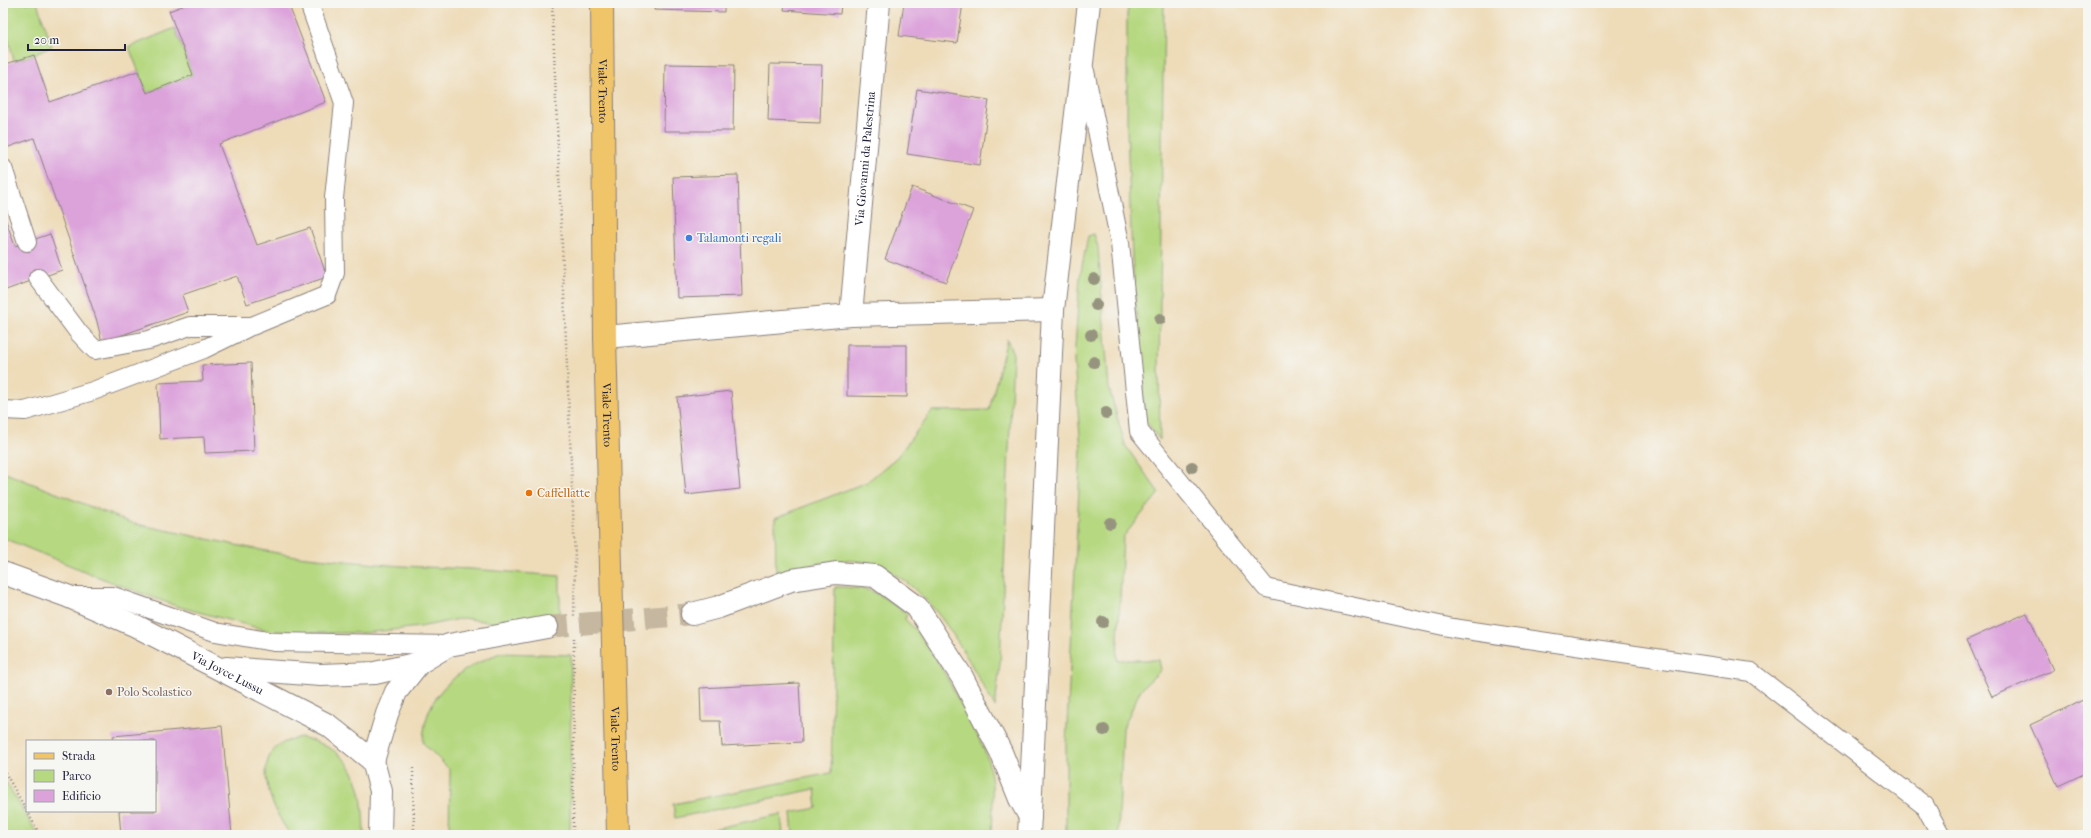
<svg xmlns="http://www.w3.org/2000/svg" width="2091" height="838" font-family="'IM FELL French Canon',serif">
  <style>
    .green { fill: #b6d880; stroke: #6c7d5e }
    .building { fill: #dca3db }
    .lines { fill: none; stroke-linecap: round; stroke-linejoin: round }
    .minor-tunnel { stroke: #c5b7a0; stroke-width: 22; stroke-dasharray: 22 11; stroke-linecap: butt }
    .service-casing { stroke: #887f7a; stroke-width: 20 }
    .minor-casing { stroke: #887f7a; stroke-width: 24 }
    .tertiary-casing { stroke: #887f7a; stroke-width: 24 }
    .primary-casing { stroke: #887f7a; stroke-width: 24 }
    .path { stroke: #887f7a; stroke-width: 2.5; stroke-dasharray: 1 3; stroke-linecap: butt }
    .service { stroke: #fff; stroke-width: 18 }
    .minor { stroke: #fff; stroke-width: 22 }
    .tertiary { stroke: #fff; stroke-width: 22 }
    .primary { stroke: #f0c469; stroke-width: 22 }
    .tree { fill: #96947f }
    .shop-dot { fill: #3f7fe0; stroke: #f6f6f2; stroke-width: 1.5 }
    .food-dot { fill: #e8710a; stroke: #f6f6f2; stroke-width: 1.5 }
    .education-dot { fill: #8d6e63; stroke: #f6f6f2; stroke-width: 1.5 }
    .labels { text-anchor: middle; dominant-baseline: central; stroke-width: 3; stroke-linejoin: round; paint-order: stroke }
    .street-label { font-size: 12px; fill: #22223b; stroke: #f6f6f2 }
    .shop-label { font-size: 12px; fill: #366cbe; stroke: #f6f6f2; text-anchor: start }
    .food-label { font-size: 12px; fill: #c56008; stroke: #f6f6f2; text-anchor: start }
    .education-label { font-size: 12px; fill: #785e54; stroke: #f6f6f2; text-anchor: start }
  </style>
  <rect width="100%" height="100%" fill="#f6f6f2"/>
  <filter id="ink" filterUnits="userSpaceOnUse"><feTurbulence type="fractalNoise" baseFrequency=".025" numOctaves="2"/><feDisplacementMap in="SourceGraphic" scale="8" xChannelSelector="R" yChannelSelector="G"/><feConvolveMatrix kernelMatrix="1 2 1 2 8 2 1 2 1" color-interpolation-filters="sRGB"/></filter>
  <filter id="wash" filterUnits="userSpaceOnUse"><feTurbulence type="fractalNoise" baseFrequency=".012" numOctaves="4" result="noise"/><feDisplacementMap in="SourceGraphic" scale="16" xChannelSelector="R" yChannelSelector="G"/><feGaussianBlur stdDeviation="0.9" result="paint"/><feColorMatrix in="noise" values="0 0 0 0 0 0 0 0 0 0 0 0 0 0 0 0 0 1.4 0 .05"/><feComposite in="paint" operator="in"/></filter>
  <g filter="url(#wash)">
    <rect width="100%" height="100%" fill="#eedcb9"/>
    <!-- green -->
    <path class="green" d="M3,3H37L52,46L34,55L14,61L5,26H3Z
      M1129,3H1164L1159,375L1160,440L1145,420L1132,258L1127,129V14Z
      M175,28L193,75L147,93L129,47Z
      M1094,234L1098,247L1109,388L1125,445L1159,493L1123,537L1117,660H1159L1161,670L1141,689L1123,728L1118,835H1066V745L1081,449L1074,361L1080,277L1088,236Z
      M1007,339L1013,354L1000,664L995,707C968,660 943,605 896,575C891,572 886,567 880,566C846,554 808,564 776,576L775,518L867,482L897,457L932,411L989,410Z
      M3,472L132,523L245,547L288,555L355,562L401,566L471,569L560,576V622L524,628L464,618L420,627L363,633H305L266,630L176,606L106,580L3,538Z
      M835,587C873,587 877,592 907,614L905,619C933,646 950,684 968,718C976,733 986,749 989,765C994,789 993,811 992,835H793L791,813L817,808L815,789L675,818L673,804L831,773Z
      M500,653L571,655L570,835H449L450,770L423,743C424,693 457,670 500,653Z
      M300,737C356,750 363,783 364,835H291C276,817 255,772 273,751C280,742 291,740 300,737Z
      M3,777L38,835H3Z
      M781,814L783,835H705L704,831Z"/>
    <g id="blocks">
      <!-- building -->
      <path class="building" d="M190,3H288L326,102L219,144L257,245L310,228L327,277L247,304L237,276L182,295L188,312L102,342L96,318L34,138L3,149V65L34,55L50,102L138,71L147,93L193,75L169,11Z
        M655,3H724V12L654,10Z
        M785,3H841L840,14L784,10Z
        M904,3H963L957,43L899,36Z
        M665,64L734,65L733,131H664Z
        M770,64L822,65L820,123L768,121Z
        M917,89L989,100L980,165L907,154Z
        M738,175L742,296L677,298L673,177Z
        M912,187L973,210L946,282L885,259Z
        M3,212L15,246L50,234L62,270L3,291Z
        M847,345H907V397L847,396Z
        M251,363L254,451L205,453L204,437L160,439L158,383L203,381L202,365Z
        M731,391L740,489L686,495L677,397Z
        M2027,613L2053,670L1992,697L1967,640Z
        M799,683L802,742L722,746L720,721H701L700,688Z
        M2083,700L2088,711V772L2058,786L2030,725Z
        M222,726L232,835H121L119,811H155V741H114L113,736Z"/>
    </g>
  </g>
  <g filter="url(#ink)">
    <use href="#blocks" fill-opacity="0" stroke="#887f7a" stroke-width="1"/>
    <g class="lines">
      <!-- minor-tunnel -->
      <path class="minor-tunnel" d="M547,627L692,614"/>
      <defs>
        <path id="service" d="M1085,71L1120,243L1139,431L1266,588L1453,628L1751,672L1925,806L1941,835
          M3,168L27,242
          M38,278L79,333L95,350L149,340L190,326H252L327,295L335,273L334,198L344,103L309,3
          M3,410L25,411L93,391L204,349L247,328
          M70,596H113L215,632L274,642L449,645"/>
        <g id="minor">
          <path id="s1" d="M851,315L879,3"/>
          <path d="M605,337L851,315L1053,310"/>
          <path id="s2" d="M3,573L67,596L136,626L328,725L373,761L381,791L380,835"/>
          <path d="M692,614L719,607L791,580L836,573L875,576L917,607L962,677L1001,752L1020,799L1030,817"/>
          <path d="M226,668L321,675L375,673L419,663"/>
          <path d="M373,761L387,714L396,692L419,663L449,645L547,627"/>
        </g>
        <path id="tertiary" d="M1029,835L1053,310L1089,3"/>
        <g id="primary">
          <path id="s3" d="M602,3L605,337L618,835"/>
        </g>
      </defs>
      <!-- service casing -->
      <use href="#service" class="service-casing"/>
      <!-- minor casing -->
      <use href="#minor" class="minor-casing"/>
      <!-- tertiary casing -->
      <use href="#tertiary" class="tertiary-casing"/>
      <!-- primary casing -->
      <use href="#primary" class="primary-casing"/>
      <!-- path -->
      <path class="path" d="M552,3L575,559L574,616
        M413,768L414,835
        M3,769L27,811
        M27,811L40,835
        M573,835L574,637"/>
      <!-- service -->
      <use href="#service" class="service"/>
      <!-- minor -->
      <use href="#minor" class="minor"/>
      <!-- tertiary -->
      <use href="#tertiary" class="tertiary"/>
      <!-- primary -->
      <use href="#primary" class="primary"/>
    </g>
    <!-- trees -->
    <g class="tree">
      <circle cx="1094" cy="279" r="6"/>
      <circle cx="1096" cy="305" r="6"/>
      <circle cx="1160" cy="319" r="6"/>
      <circle cx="1091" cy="335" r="6"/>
      <circle cx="1094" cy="362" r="6"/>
      <circle cx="1106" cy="413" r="6"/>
      <circle cx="1192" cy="467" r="6"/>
      <circle cx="1110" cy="523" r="6"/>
      <circle cx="1103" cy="622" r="6"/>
      <circle cx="1104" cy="730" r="6"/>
    </g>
  </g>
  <!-- markers -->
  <circle class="shop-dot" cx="689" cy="238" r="4"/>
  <circle class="food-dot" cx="529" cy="493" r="4"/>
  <circle class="education-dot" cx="109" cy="692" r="4"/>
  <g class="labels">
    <!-- street labels -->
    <g class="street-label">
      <text stroke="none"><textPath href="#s3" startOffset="88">Viale Trento</textPath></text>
      <text stroke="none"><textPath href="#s1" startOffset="157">Via Giovanni da Palestrina</textPath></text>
      <text stroke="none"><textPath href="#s3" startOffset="412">Viale Trento</textPath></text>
      <text stroke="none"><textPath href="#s2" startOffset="246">Via Joyce Lussu</textPath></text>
      <text stroke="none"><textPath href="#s3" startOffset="736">Viale Trento</textPath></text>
    </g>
    <!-- shop labels -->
    <g class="shop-label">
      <text x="697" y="238">Talamonti regali</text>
    </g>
    <!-- food labels -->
    <g class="food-label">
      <text x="537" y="493">Caffellatte</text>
    </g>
    <!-- education labels -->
    <g class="education-label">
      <text x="117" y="692">Polo Scolastico</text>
    </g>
  </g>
  <!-- margin -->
  <rect width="2091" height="838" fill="none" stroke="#f6f6f2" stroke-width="16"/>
  <!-- legend -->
  <rect x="26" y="740" width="130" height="72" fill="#f6f6f2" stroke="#a1a1a9"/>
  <rect x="34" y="753" width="20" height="6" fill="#f0c469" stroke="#a1a1a9"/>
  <text x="62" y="760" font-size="12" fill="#22223b">Strada</text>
  <rect x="34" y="770" width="20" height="12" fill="#b6d880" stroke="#a1a1a9"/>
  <text x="62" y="780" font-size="12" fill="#22223b">Parco</text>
  <rect x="34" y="790" width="20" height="12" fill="#dca3db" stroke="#a1a1a9"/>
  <text x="62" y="800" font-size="12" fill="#22223b">Edificio</text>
  <!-- scale -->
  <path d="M28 44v6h97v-6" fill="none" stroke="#22223b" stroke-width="2"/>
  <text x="34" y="44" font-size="12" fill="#22223b" stroke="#f6f6f2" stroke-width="3" paint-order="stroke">20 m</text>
</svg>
